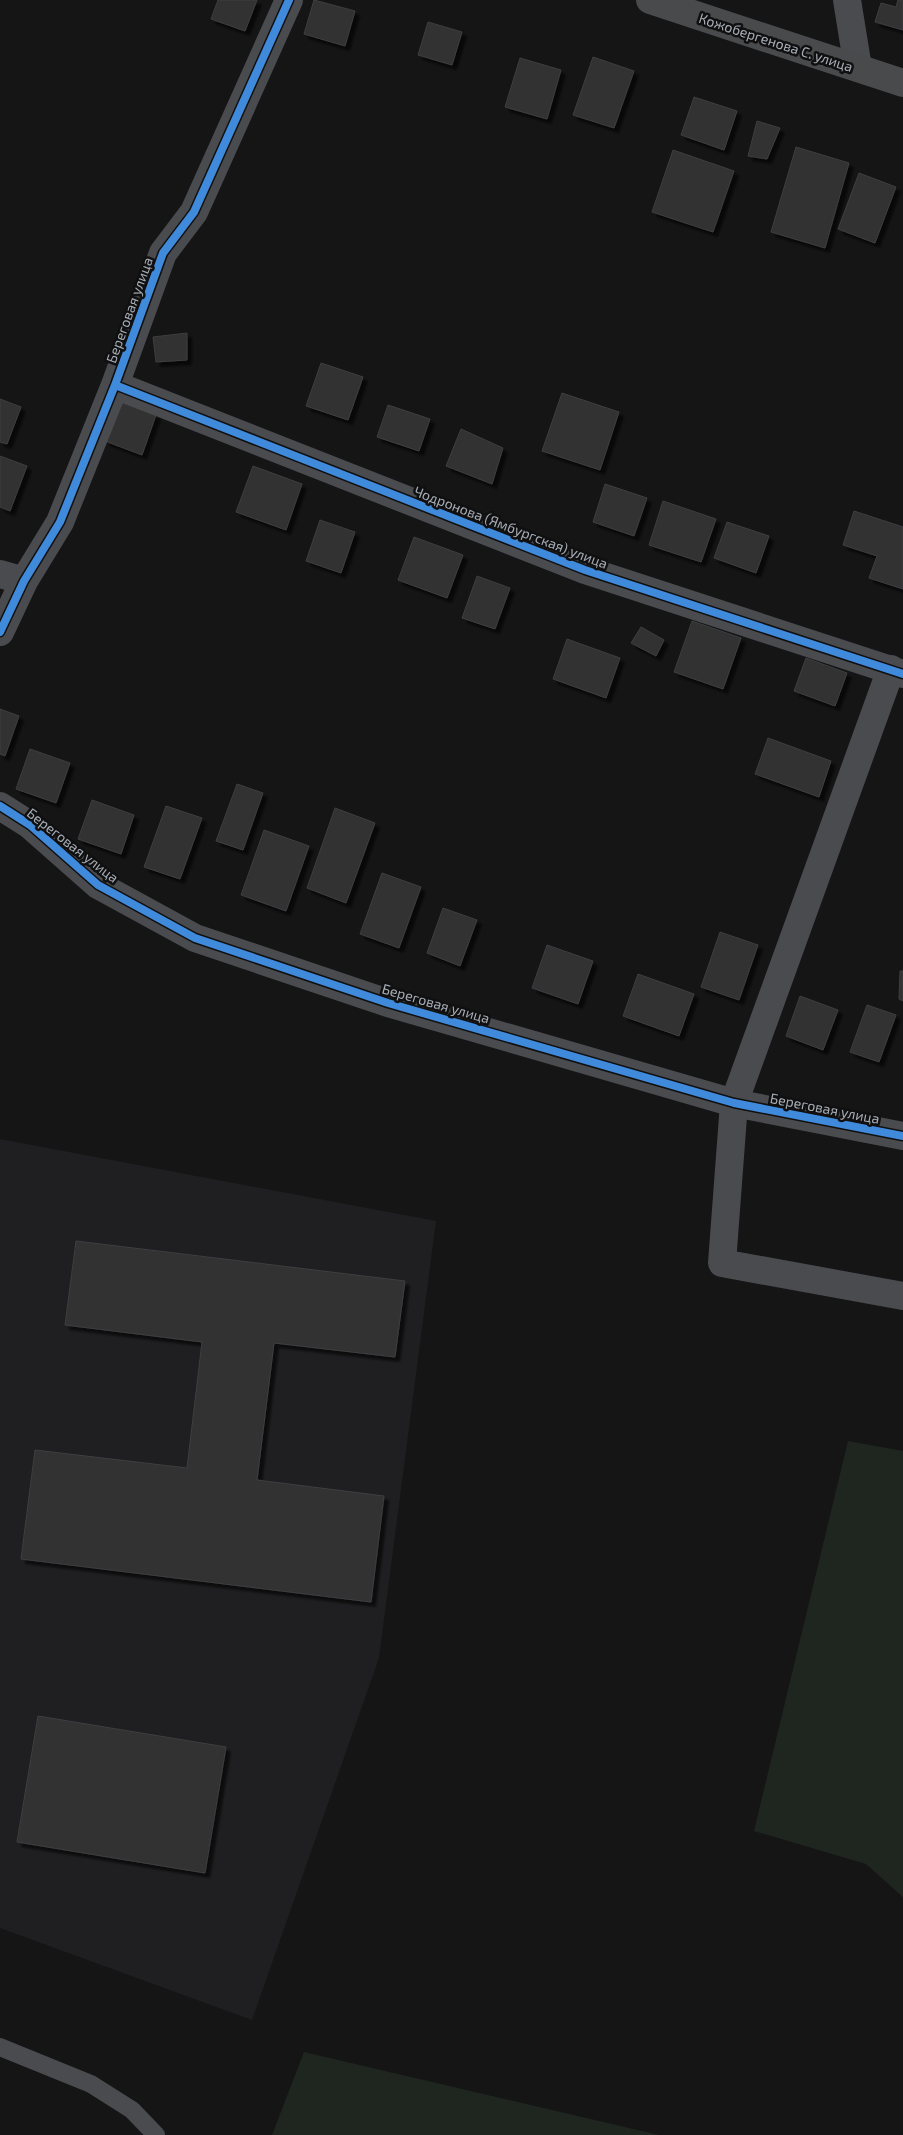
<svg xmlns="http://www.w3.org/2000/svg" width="903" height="2135" font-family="'Exo 2',sans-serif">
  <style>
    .built { fill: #1f1f21 }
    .green { fill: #1f2620 }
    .building { fill: #303031; stroke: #3e3f42; filter: url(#shadow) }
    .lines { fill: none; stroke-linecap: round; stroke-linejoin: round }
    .lane { stroke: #4a4b4e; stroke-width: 18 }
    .street { stroke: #4a4b4e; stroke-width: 28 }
    .secondary { stroke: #494a4c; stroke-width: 28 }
    .cycleway-casing { stroke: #101011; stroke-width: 11 }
    .cycleway { stroke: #408adc; stroke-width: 8 }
    .labels { text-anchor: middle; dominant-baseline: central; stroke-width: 5; stroke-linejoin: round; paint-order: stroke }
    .street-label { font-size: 14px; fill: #a7adb6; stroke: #101011 }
  </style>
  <defs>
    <filter id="shadow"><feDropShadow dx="4.5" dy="4.5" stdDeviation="1" flood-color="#0009"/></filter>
  </defs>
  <rect width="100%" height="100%" fill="#151516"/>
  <!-- built -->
  <path class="built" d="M0,1139L436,1221L379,1658L252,2020L0,1928Z"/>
  <!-- green -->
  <path class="green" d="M848,1441L903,1451V1897L866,1864L754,1831Z
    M304,2052L659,2135H272Z"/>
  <!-- building -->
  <path class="building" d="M218,0H257L245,31L211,19Z
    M314,0L355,11L345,46L304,34Z
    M898,0H903V30L875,22L881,3L896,7Z
    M428,22L462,32L452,65L418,55Z
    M593,57L634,71L614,128L573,115Z
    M520,58L561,70L547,119L505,107Z
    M694,97L737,111L724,150L681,135Z
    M757,121L780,128L767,159L748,156Z
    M796,147L849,163L825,248L771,232Z
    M673,150L734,171L713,232L652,212Z
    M859,173L896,187L875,243L838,229Z
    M187,333V360L156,362L153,337Z
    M321,363L363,377L348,420L306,406Z
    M562,393L619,412L600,470L542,451Z
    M0,399L21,407L7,444L0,442Z
    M119,402L156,415L142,455L105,441Z
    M388,405L430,419L419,451L377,437Z
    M461,429L503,448L492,484L446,466Z
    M0,456L27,466L10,511L0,507Z
    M253,466L302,484L286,530L236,512Z
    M605,484L647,498L634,536L593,522Z
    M663,501L716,519L701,562L649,545Z
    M854,511L903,527V589L869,578L877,556L843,545Z
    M320,520L355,532L341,573L306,561Z
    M727,522L769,536L756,573L714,558Z
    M414,537L463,555L447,598L398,580Z
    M477,576L510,588L495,629L462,618Z
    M692,621L741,638L723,689L674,672Z
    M641,627L664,640L656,656L631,643Z
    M567,639L620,658L606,698L553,679Z
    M806,658L847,673L835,706L794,691Z
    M0,709L19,716L5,756L0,754Z
    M768,738L831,761L819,797L755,774Z
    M30,749L70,763L56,803L16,789Z
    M237,784L263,793L243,850L216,841Z
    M92,800L134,815L121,854L78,839Z
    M166,806L202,818L180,879L144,867Z
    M335,808L375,823L346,903L307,888Z
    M264,830L309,846L286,911L241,895Z
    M382,873L421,887L399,948L360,934Z
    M443,908L477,920L460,966L427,953Z
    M720,932L758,945L739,1000L701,987Z
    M547,945L593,961L578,1004L532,988Z
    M900,971H903V1001L899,999Z
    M638,974L694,994L679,1036L623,1016Z
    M800,996L838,1010L823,1050L786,1036Z
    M867,1005L896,1015L879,1062L850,1052Z
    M76,1241L405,1281L395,1357L274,1343L257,1480L384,1496L371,1602L21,1559L35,1450L187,1468L202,1342L65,1325Z
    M38,1716L226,1747L205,1873L17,1842Z"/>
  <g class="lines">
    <!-- lane -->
    <path class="lane" d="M0,2047L91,2084L132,2110L156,2135"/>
    <!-- street -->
    <path class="street" d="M847,0L858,68
      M115,385L585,570L903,674
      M0,574L24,581
      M0,632L24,581L60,522L115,385L163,253L194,212L289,0
      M891,669L734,1103L722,1263L903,1296
      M0,806L30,825L98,885L195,938L388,1003L734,1103L903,1136"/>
    <!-- secondary -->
    <path class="secondary" d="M650,0L903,83"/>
    <defs>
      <path id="cycleway" d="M115,385L585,570L903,674
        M0,632L24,581L60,522L115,385L163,253L194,212L289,0
        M0,806L30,825L98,885L195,938L388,1003L734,1103L903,1136"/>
    </defs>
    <!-- cycleway casing -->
    <use href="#cycleway" class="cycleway-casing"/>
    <!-- cycleway -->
    <use href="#cycleway" class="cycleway"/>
  </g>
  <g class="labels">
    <!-- street labels -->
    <g class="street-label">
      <text transform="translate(776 42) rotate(18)">Кожобергенова С. улица</text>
      <text transform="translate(129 310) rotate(-70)">Береговая улица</text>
      <text transform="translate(511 527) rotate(21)">Чодронова (Ямбургская) улица</text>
      <text transform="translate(73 845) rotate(38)">Береговая улица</text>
      <text transform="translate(436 1003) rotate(16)">Береговая улица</text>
      <text transform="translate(825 1108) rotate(11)">Береговая улица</text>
    </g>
  </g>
</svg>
